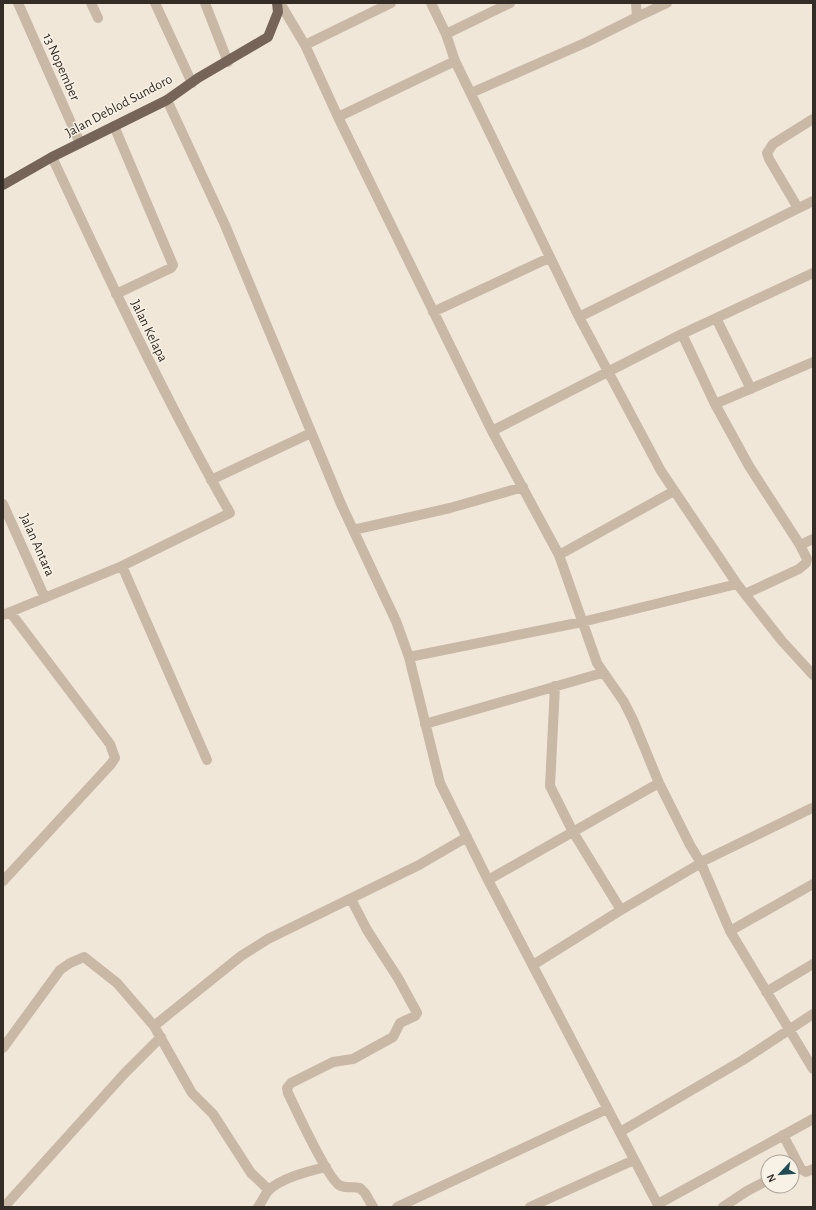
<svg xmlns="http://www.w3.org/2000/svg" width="816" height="1210" font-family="'Alegreya Sans',sans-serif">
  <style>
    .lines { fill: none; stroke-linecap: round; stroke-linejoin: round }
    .minor { stroke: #c8b8a5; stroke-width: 10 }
    .major { stroke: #766458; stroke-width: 10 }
    .labels { text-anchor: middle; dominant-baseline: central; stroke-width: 3; stroke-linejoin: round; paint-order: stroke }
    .street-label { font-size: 14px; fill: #342c26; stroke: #f8f1e5 }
  </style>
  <rect width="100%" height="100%" fill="#f0e7d9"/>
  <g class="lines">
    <!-- minor -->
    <path class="minor" d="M18,3L80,143
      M91,3L98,18
      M155,3L192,83
      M205,3L228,62
      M280,3L305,45L338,117L492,431L559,555L597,663L624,702L633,720L659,783L690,845L701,863L730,931L813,1069
      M431,3L446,34L455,61L579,317L661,471L737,584L782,641L813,675
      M637,17L667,3
      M446,34L510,3
      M305,45L391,3
      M471,93L587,42L637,17L636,3
      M167,100L225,225L341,504L396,621L409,657L440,783L488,880L659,1207
      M338,117L455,61
      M114,126L173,265L171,268L116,294
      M798,208L769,159L767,153L773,144L813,119
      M433,312L549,258
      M579,317L813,201
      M716,318L751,389
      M682,334L715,404L749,466L800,545L807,559L806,563L799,569L745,594
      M715,404L813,362
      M492,431L682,334L813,273
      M211,480L311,433
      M3,504L45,598
      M353,530L450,508L523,487
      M800,545L813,539
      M559,555L674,491
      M122,566L207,760
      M3,615L122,566L230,513C164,397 108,277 52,157
      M409,657L582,622L737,584
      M555,686L550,786L573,832L621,910
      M425,724L602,673
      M701,862L812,808
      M488,880L659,783
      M3,881L111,764L115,758L110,744L10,612
      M351,899L367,930L398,978L417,1013L415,1016L400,1023L393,1037L353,1059L333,1062L291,1083L287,1088L288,1093C296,1110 327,1177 339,1185C345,1189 353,1186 360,1188L365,1193L373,1207
      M730,931L813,884
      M533,965L621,910L701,863
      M766,992L813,964
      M154,1026L241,956L268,939L419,865L467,837
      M3,1048L60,970L70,963L84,957L117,983L154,1026L192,1093L213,1114L251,1173L269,1190
      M620,1132L743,1060L813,1014
      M783,1135L801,1169L806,1172L813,1169
      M658,1204L813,1119
      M4,1207L124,1074L161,1037
      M258,1207C262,1202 264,1196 268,1191C280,1178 309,1171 326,1167
      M397,1207L607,1109
      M530,1207L634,1160
      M723,1207L747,1191L768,1180"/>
    <!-- major -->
    <path class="major" d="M3,185L52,157L167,100L198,78L268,37L278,12L277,3"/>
  </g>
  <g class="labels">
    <!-- street labels -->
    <g class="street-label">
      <text transform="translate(61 67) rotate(66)">13 Nopember</text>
      <text transform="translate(119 106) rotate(-28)">Jalan Deblod Sundoro</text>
      <text transform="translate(149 331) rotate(64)">Jalan Kelapa</text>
      <text transform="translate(37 545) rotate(66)">Jalan Antara</text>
    </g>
  </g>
  <!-- border -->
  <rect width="816" height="1210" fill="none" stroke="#342c26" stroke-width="8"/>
  <!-- north arrow -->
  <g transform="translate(780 1174) rotate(244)"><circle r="19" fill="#f8f1e5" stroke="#aaa299"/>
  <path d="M0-3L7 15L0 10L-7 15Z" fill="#1d4c54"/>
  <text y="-6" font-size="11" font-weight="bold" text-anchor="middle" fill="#342c26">N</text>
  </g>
</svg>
